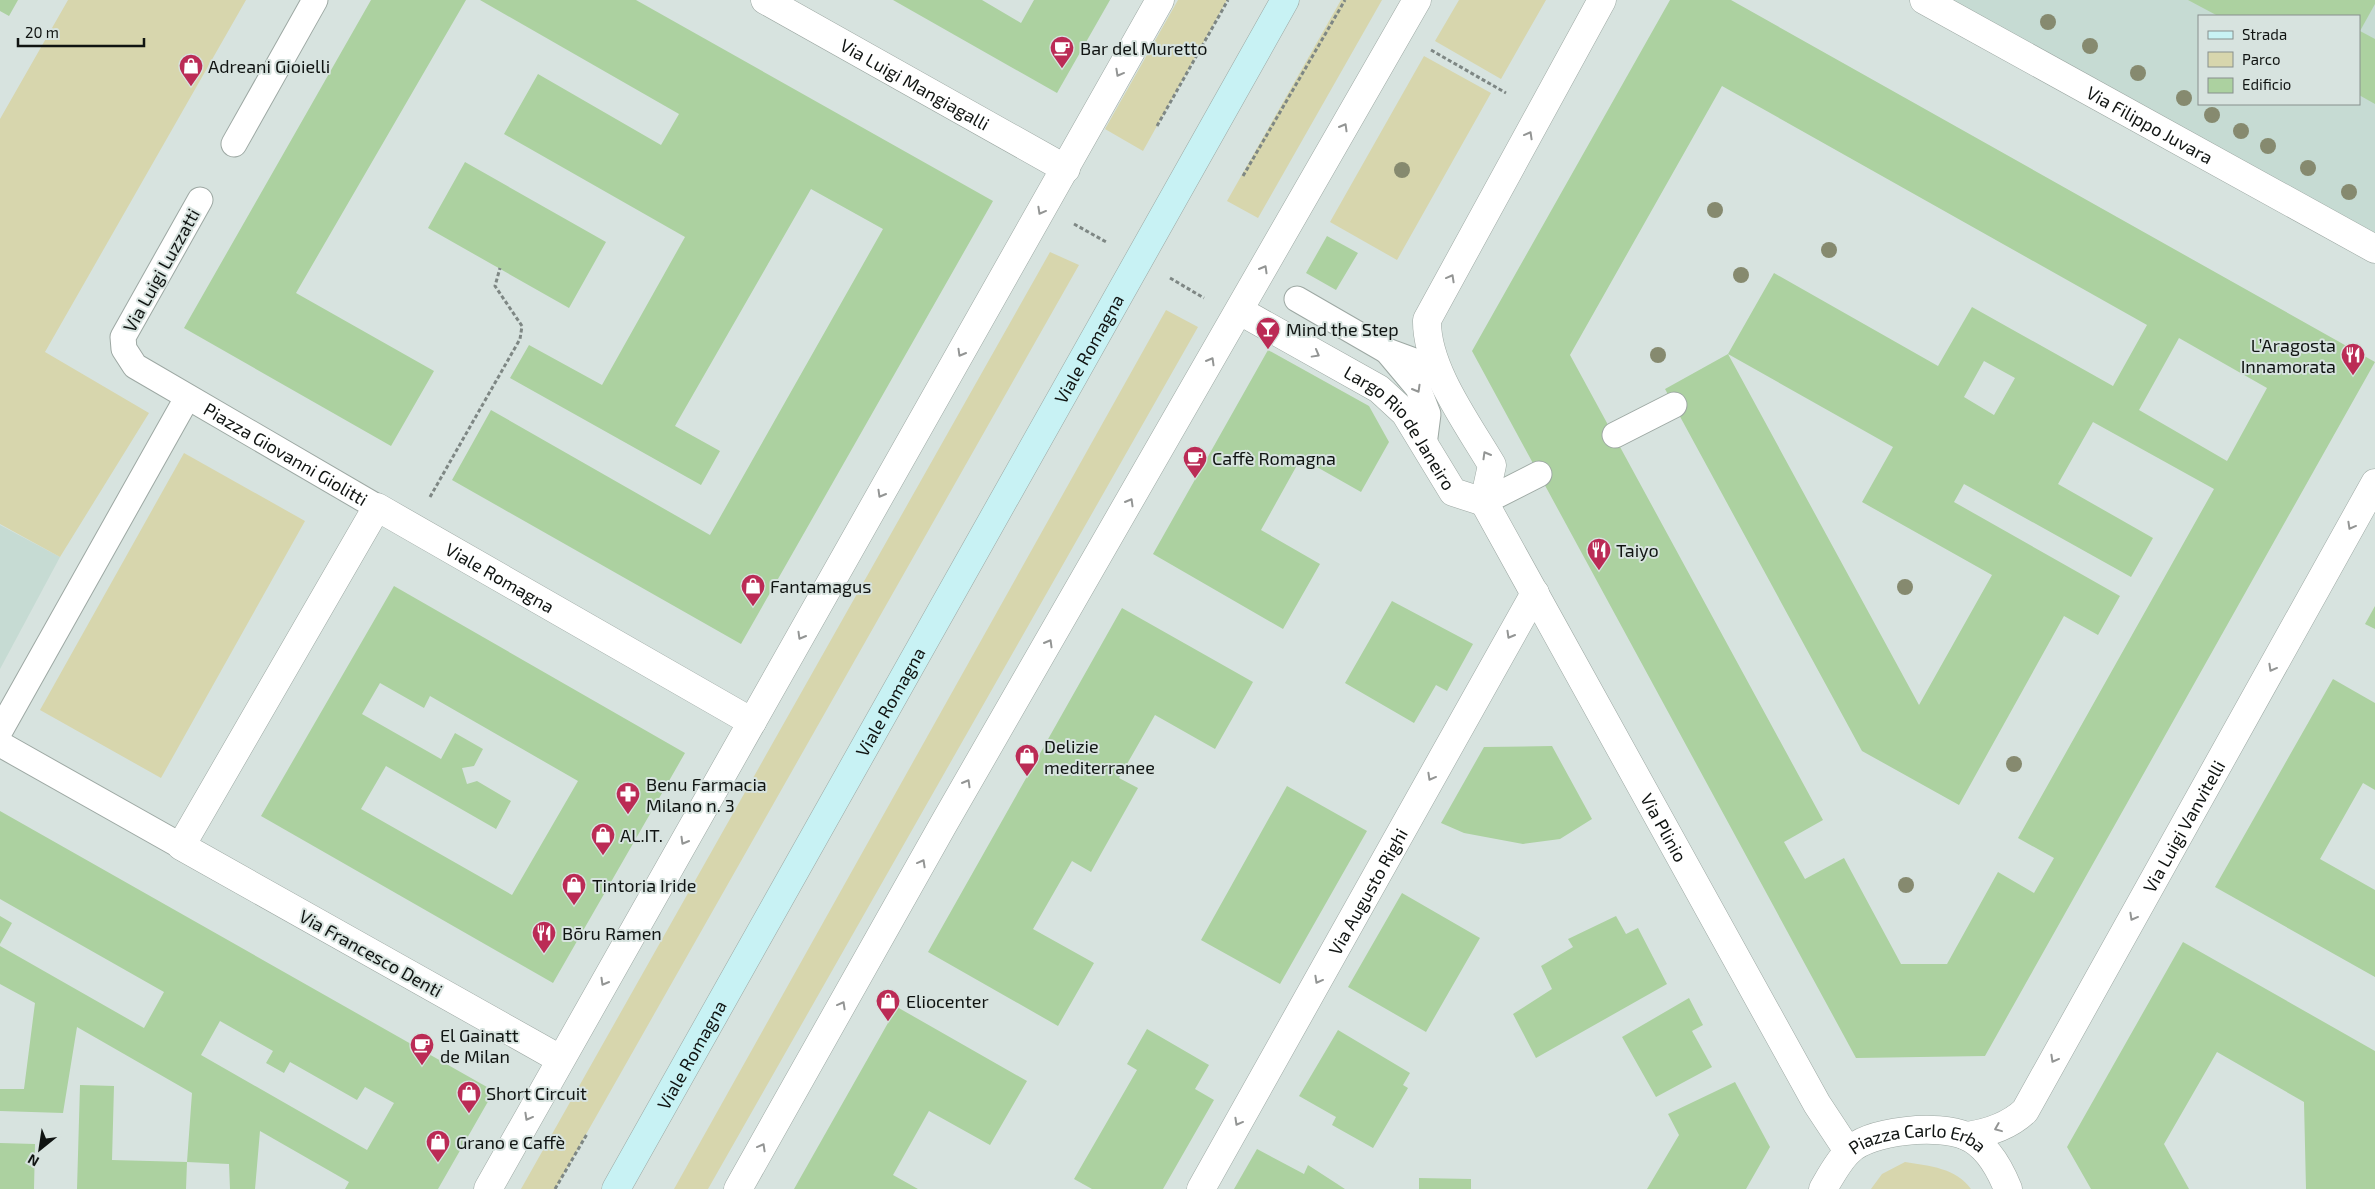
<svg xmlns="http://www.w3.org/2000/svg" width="2375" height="1189" font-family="'Exo 2',sans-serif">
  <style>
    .built { fill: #c6dbd3; fill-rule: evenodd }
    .green { fill: #d7d6ad }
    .building { fill: #acd1a0; fill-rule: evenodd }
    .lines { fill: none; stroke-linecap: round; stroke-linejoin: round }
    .service-casing { stroke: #9da8a3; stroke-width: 27 }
    .minor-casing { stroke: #9da8a3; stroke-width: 29 }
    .secondary-casing { stroke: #9da8a3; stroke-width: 29 }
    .path { stroke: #7e8784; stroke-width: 3; stroke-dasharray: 4 2.5; stroke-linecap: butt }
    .service { stroke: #fff; stroke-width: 25 }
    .minor { stroke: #fff; stroke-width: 28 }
    .secondary { stroke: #c8f2f4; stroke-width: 28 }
    .tree { fill: #868a6f }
    .oneway { stroke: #939594 }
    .labels { text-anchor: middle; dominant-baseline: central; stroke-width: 4; stroke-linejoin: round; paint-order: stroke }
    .poi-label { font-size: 18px; fill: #101412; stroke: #d7e3df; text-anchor: start }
    .street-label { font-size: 18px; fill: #101412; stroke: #d7e3df }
  </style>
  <rect width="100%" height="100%" fill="#d7e3df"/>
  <!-- built -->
  <path class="built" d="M1926,0H2375V251ZM2199,16H2359V104H2199Z
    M0,525L60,557L0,669Z"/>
  <!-- green -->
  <path class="green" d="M68,0H246L45,352L149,413L60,557L0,524V119Z
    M1178,0H1227L1143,151L1105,129Z
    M1341,0H1382L1258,218L1227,201Z
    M1459,0H1546L1501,79L1435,41Z
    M1424,56L1491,93L1397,260L1330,222Z
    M1050,252L1079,265L555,1189H521Z
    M1166,310L1198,327L708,1189H674Z
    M184,453L305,521L161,778L40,710Z
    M1905,1162C1930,1166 1956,1168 1971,1189H1871L1882,1174Z"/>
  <!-- building -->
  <path class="building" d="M0,0H18L9,16L0,11Z
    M371,0H466L296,293L434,371L391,446L184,328Z
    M480,0H636L993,201L741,644L452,480L491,410L710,535L883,229L811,189L675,426L720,451L701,485L510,378L529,345L602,385L685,237L504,134L538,74L661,145L679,114Z
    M893,0H982L1021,23L1034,0H1110L1057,93Z
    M1670,0H1731L2375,362L1985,1056L1856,1058L1472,351ZM1722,86L2147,325L2113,386L1972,307L1938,366L1774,273L1728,354L1665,389L1862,751L1959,805L2064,616L2098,635L2120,596L1954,502L1964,484L2131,577L2153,538L2058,484L2093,422L2214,489L2018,838L2054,858L2034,893L1998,872L1947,964H1901L1844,858L1805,879L1784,842L1823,820L1570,355ZM2179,338L2267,388L2227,461L2139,410ZM1728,354L1893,447L1862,502L1992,575L1919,705ZM1984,361L2015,378L1994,415L1964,397Z
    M2188,0H2375V4L2360,31L2375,39V104L2359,95V16H2218Z
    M465,162L606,242L569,308L428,228Z
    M1327,236L1358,253L1336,290L1306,273Z
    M1268,350L1369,406L1389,442L1361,492L1301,458L1261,530L1320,564L1283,629L1153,554Z
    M394,586L685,753L553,983L261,816ZM380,683L424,708L430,696L578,781L512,895L361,809L386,766L496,829L511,801L477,781L467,784L462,768L474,766L483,749L455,733L441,759L362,714Z
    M1392,601L1473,644L1447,691L1436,685L1414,723L1345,683Z
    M2375,606V629L2365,624Z
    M1122,608L1253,682L1215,749L1155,715L1119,778L1138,788L1102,852L1091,872L1072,861L1033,929L1094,963L1058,1026L928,952Z
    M2333,679L2375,703V790L2363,783L2320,859L2375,890V977L2215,887Z
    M1552,746L1592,819L1560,839L1523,844L1464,833L1441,823L1484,747Z
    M1287,786L1367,831L1280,984L1201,940Z
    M0,811L494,1091L438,1189H345L349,1182L260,1131L255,1189H230L229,1164L187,1162L192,1093L77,1027L63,1113L0,1111V1089H24L35,1003L0,984V946L144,1028L164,992L0,899ZM220,1021L273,1051L266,1063L284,1073L290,1062L357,1100L365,1087L394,1103L367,1150L201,1055Z
    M1402,893L1480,938L1426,1032L1348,987Z
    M0,916L12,923L0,944Z
    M1616,916L1626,934L1638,928L1667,984L1536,1058L1513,1014L1552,989L1541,966L1573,947L1568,939Z
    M2183,942L2375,1051V1189H2306L2304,1102L2217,1052L2164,1144L2189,1189H2091L2067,1147Z
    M1689,998L1703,1025L1692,1031L1712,1067L1656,1097L1622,1037Z
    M897,1007L1027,1081L990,1145L929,1111L893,1175L918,1189H794Z
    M1147,1029L1209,1065L1195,1089L1214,1100L1163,1189H1092L1074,1179L1137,1070L1127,1064Z
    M1338,1030L1410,1073L1403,1085L1408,1088L1373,1148L1332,1125L1336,1117L1299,1096Z
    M1735,1082L1770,1147L1746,1189H1647L1679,1135L1668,1114Z
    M80,1085L114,1086L112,1160L187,1162L186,1189H77Z
    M0,1143L35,1144L34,1189H0Z
    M1257,1149L1304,1174L1308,1165L1345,1189H1234Z
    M1419,1178L1471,1179V1189H1419Z"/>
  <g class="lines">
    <defs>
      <g id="service">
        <path d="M234,144L315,0"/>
        <path id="s1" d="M200,200L123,337L124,349L135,366L377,507"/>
        <path d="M1297,299L1387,351L1417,362L1444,382"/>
        <path d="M1387,351L1418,388L1428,414L1424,445"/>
        <path d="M1615,435L1674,405"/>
        <path d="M1484,502L1539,474"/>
        <path d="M0,731L187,398"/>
        <path d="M0,744L181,846"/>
      </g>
      <g id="minor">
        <path id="s2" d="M765,0L1066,169"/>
        <path id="s3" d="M1924,0L2375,249"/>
        <path id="s4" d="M1240,311L1379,389L1405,413L1453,492L1484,502"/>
        <path id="s5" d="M1484,502L1817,1104L1848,1151"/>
        <path d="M1484,502L1492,465C1468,424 1426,368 1427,320L1602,0"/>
        <path id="s6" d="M560,1059L181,846L377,507L752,722"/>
        <path id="s7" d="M1966,1136C1988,1133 2009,1126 2025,1111L2375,483"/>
        <path d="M488,1189L1160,0"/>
        <path d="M738,1189L943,825L1417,0"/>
        <path id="s8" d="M1201,1189L1535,593"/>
        <path id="s9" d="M1823,1189C1830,1177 1839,1160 1849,1151C1870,1130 1939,1124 1966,1136C1987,1145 2000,1169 2008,1189"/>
      </g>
      <g id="secondary">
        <path id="s10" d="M616,1189L1285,0"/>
      </g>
    </defs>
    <!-- service casing -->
    <use href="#service" class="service-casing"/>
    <!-- minor casing -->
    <use href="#minor" class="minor-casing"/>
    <!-- secondary casing -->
    <use href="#secondary" class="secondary-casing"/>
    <!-- path -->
    <path class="path" d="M1431,50L1506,93
      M1157,126L1228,0
      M1243,176L1345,0
      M1074,224L1108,243
      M1170,278L1204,298
      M430,497L520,339L522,326L495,286L500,268
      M555,1189L587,1134"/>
    <!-- service -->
    <use href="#service" class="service"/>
    <!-- minor -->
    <use href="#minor" class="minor"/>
    <!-- secondary -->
    <use href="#secondary" class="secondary"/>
  </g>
  <!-- trees -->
  <g class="tree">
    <circle cx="2048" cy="22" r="8"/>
    <circle cx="2090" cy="46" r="8"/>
    <circle cx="2138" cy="73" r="8"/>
    <circle cx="2184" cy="98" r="8"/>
    <circle cx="2212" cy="115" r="8"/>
    <circle cx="2241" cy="131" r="8"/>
    <circle cx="2268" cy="146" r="8"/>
    <circle cx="2308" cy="168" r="8"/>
    <circle cx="1402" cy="170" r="8"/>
    <circle cx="2349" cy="192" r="8"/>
    <circle cx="1715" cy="210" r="8"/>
    <circle cx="1829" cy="250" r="8"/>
    <circle cx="1741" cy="275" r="8"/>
    <circle cx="1658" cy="355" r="8"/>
    <circle cx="1905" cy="587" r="8"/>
    <circle cx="2014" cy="764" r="8"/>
    <circle cx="1906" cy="885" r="8"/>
  </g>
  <!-- one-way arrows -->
  <defs><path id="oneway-chevron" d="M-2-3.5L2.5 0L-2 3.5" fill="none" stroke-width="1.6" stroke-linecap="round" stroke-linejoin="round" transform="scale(1.25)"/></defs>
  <g class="oneway">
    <use href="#oneway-chevron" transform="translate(1119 73) rotate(119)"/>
    <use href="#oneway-chevron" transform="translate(1344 127) rotate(-60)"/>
    <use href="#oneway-chevron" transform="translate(1529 135) rotate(-61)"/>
    <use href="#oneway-chevron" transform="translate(1041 211) rotate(119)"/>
    <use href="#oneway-chevron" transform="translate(1264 269) rotate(-60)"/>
    <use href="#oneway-chevron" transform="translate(1451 278) rotate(-61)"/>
    <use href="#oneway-chevron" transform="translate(961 353) rotate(120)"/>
    <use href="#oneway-chevron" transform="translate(1316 354) rotate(29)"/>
    <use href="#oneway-chevron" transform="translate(1211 361) rotate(-60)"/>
    <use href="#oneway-chevron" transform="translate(1417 389) rotate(60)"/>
    <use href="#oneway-chevron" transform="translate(1486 455) rotate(-120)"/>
    <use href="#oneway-chevron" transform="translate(881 494) rotate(120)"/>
    <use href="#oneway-chevron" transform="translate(1130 502) rotate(-60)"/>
    <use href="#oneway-chevron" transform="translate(2351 526) rotate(119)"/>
    <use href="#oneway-chevron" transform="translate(1510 635) rotate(120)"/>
    <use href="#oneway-chevron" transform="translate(801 636) rotate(120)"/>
    <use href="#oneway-chevron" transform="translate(1049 643) rotate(-60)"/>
    <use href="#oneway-chevron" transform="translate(2272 668) rotate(119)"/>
    <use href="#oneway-chevron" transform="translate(1431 777) rotate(119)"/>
    <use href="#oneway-chevron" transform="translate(967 783) rotate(-60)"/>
    <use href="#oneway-chevron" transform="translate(684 841) rotate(120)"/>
    <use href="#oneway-chevron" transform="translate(922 863) rotate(-61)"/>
    <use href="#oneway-chevron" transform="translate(2133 917) rotate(119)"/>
    <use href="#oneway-chevron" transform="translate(1318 980) rotate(119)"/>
    <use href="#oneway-chevron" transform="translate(604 982) rotate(120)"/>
    <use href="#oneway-chevron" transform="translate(842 1005) rotate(-61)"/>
    <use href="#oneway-chevron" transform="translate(2054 1059) rotate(119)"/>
    <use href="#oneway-chevron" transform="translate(528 1117) rotate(119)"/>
    <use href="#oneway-chevron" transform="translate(1238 1122) rotate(119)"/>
    <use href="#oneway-chevron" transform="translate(1998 1128) rotate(158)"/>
    <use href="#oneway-chevron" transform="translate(762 1147) rotate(-61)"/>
  </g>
  <!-- icons -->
  <defs>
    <symbol id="cafe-pin" viewBox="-11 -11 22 30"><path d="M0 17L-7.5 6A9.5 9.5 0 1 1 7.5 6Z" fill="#bb2b55" stroke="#d7e3df"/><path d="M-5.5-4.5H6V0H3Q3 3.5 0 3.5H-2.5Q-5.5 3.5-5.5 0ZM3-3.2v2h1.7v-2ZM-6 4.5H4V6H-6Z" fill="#fff"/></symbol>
    <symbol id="shop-pin" viewBox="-11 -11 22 30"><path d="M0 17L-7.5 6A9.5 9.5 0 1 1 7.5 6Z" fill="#bb2b55" stroke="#d7e3df"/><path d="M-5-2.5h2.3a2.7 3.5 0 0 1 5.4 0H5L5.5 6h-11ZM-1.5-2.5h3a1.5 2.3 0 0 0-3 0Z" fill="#fff"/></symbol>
    <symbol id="bar-pin" viewBox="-11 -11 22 30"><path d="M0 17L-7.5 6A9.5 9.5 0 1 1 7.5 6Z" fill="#bb2b55" stroke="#d7e3df"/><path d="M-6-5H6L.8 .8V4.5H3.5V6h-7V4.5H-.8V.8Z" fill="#fff"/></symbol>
    <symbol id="restaurant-pin" viewBox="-11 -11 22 30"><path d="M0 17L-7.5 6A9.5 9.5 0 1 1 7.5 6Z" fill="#bb2b55" stroke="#d7e3df"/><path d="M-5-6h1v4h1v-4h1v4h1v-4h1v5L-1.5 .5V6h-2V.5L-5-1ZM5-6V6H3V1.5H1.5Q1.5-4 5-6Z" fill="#fff"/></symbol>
    <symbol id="pharmacy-pin" viewBox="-11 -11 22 30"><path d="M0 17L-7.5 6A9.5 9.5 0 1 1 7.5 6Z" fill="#bb2b55" stroke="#d7e3df"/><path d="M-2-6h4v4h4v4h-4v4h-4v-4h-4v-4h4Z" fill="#fff"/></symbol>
  </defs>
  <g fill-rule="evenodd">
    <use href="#cafe-pin" x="1048" y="34" width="28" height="38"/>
    <use href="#shop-pin" x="177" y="52" width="28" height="38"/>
    <use href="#bar-pin" x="1254" y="315" width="28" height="38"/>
    <use href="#restaurant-pin" x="2339" y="341" width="28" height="38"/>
    <use href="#cafe-pin" x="1181" y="444" width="28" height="38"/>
    <use href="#restaurant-pin" x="1585" y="536" width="28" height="38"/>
    <use href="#shop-pin" x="739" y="572" width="28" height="38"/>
    <use href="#shop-pin" x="1013" y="742" width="28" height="38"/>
    <use href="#pharmacy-pin" x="614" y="780" width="28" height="38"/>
    <use href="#shop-pin" x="589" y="821" width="28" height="38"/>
    <use href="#shop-pin" x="560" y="871" width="28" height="38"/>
    <use href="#restaurant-pin" x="530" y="919" width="28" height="38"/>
    <use href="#shop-pin" x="874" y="987" width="28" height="38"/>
    <use href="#cafe-pin" x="408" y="1031" width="28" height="38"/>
    <use href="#shop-pin" x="455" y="1079" width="28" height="38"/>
    <use href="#shop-pin" x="424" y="1128" width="28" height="38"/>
  </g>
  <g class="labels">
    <!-- poi labels -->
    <g class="poi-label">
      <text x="1080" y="48">Bar del Muretto</text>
      <text x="208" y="66">Adreani Gioielli</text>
      <text x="1286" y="329">Mind the Step</text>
      <text x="2336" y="345" text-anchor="end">L’Aragosta<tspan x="2336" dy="21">Innamorata</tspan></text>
      <text x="1212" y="458">Caffè Romagna</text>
      <text x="1616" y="550">Taiyo</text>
      <text x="770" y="586">Fantamagus</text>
      <text x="1044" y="746">Delizie<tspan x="1044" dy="21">mediterranee</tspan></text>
      <text x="646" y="784">Benu Farmacia<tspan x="646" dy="21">Milano n. 3</tspan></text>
      <text x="620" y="835">AL.IT.</text>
      <text x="592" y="885">Tintoria Iride</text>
      <text x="562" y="933">Bōru Ramen</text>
      <text x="906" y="1001">Eliocenter</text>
      <text x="440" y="1035">El Gainatt<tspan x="440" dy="21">de Milan</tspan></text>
      <text x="486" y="1093">Short Circuit</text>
      <text x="456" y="1142">Grano e Caffè</text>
    </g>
    <!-- street labels -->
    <g class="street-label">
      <text stroke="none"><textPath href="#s2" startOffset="172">Via Luigi Mangiagalli</textPath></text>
      <text stroke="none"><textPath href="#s3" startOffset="258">Via Filippo Juvara</textPath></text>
      <text transform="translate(161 270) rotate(-61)">Via Luigi Luzzatti</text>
      <text stroke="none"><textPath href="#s10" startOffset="964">Viale Romagna</textPath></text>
      <text stroke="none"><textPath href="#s4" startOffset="202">Largo Rio de Janeiro</textPath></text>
      <text stroke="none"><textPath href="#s1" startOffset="364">Piazza Giovanni Giolitti</textPath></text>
      <text stroke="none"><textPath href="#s6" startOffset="968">Viale Romagna</textPath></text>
      <text stroke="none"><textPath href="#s10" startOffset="559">Viale Romagna</textPath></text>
      <text stroke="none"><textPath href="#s7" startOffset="391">Via Luigi Vanvitelli</textPath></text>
      <text stroke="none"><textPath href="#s5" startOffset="372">Via Plinio</textPath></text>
      <text stroke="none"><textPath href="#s8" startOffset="341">Via Augusto Righi</textPath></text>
      <text transform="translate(371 953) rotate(29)">Via Francesco Denti</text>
      <text stroke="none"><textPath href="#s10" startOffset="154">Viale Romagna</textPath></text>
      <text stroke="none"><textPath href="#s9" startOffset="119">Piazza Carlo Erba</textPath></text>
    </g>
  </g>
  <!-- legend -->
  <rect x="2198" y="15" width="162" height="90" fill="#d7e3df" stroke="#87908d"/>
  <rect x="2208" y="31" width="25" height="8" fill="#c8f2f4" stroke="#87908d"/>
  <text x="2242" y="40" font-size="15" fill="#101412">Strada</text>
  <rect x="2208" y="52" width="25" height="15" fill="#d7d6ad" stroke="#87908d"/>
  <text x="2242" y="65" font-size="15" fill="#101412">Parco</text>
  <rect x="2208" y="78" width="25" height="15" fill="#acd1a0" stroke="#87908d"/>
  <text x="2242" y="90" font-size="15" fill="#101412">Edificio</text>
  <!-- north arrow -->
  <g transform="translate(40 1149) rotate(210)" stroke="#d7e3df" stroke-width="4" paint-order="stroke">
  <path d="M0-4L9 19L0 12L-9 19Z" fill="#101412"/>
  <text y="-8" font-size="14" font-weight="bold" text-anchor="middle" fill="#101412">N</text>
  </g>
  <!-- scale -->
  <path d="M18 38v8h126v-8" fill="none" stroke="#101412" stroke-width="2.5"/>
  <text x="25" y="38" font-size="15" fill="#101412" stroke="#d7e3df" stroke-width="4" paint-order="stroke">20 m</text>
</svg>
